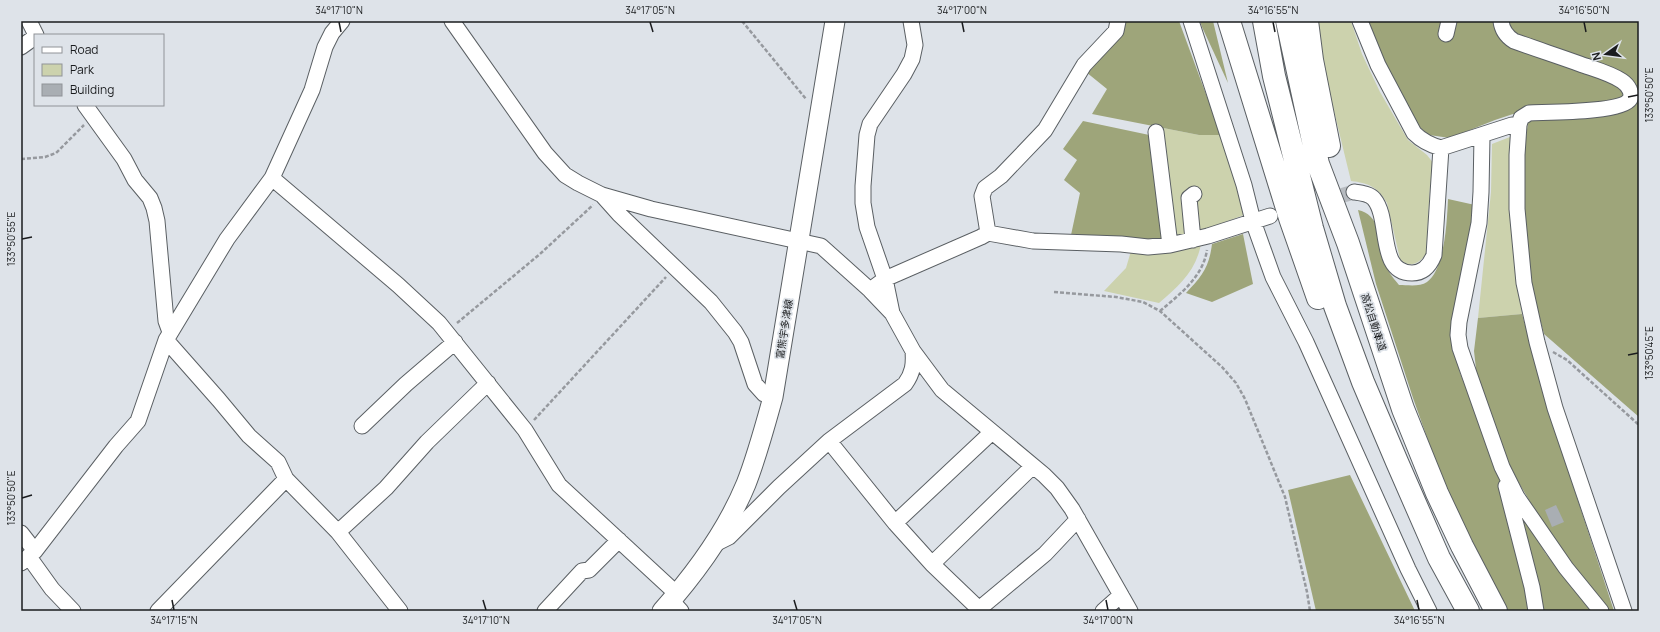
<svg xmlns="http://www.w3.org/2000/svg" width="1660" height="632" font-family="Manrope,'Noto Sans JP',sans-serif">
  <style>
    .green { fill: #ccd2ad }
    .forest { fill: #9ea57a }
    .building { fill: #a9aeb3 }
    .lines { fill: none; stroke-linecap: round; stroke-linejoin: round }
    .minor-tunnel { stroke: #b7bbc0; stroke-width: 15; stroke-dasharray: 15 8; stroke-linecap: butt }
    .minor-casing { stroke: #5a5f63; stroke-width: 17 }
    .major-casing { stroke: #5a5f63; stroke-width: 21 }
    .highway-casing { stroke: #5a5f63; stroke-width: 24 }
    .path { stroke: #96999e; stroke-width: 2.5; stroke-dasharray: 4 2; stroke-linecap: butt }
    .minor { stroke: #fff; stroke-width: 15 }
    .major { stroke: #fff; stroke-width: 19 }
    .highway { stroke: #fff; stroke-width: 22 }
    .ticks { fill: none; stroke: #1a1c1e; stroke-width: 1.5 }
    .labels { text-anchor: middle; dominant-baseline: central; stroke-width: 3.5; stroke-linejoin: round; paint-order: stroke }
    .street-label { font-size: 10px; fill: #1a1c1e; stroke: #dee3e9 }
    .neatline { fill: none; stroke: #1a1c1e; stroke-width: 1.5 }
    .ticks-label { font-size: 10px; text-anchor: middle; fill: #1a1c1e }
  </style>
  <rect width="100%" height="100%" fill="#dee3e9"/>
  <!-- green -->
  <path class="green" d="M1315,21H1351L1362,54L1380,92L1408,140L1427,155L1434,164V184L1430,186L1426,254C1420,263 1409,269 1400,259L1387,203C1378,187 1368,183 1351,181L1323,66Z
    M1158,127L1199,135H1221L1237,185L1244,215L1193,234L1173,238Z
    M1515,135L1517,281L1522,314L1478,318L1491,192L1492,144Z
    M1201,244C1196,271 1179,286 1159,303L1104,291L1126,268L1131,251C1160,253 1173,252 1201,244Z"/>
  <!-- forest -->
  <path class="forest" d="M1126,21H1179L1221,135H1199L1092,114L1107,89L1086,72L1121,34Z
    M1200,21H1213L1228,83L1202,27Z
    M1366,21H1639V417L1544,334L1529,277L1522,212L1524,152L1529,115L1513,114L1495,120L1450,138L1429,135L1418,126L1396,87Z
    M1083,121L1154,136L1166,240L1071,235L1080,193L1064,180L1077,160L1063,149Z
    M1448,199L1475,205L1456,353L1460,373L1493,457L1517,507L1546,554L1591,611H1508L1445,488L1413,398L1376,284L1358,210C1386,216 1379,254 1389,272C1392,277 1396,281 1399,285C1408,285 1420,287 1427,282C1445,269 1447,220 1448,199Z
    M1243,234L1253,284L1212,302L1186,293C1202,276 1209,268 1212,244Z
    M1522,314L1548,409L1614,611H1606L1566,563L1506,461L1477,378L1474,351L1478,318Z
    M1350,475L1415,611H1316L1288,490Z"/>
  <!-- building -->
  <path class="building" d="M1556,505L1564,522L1552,527L1545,510Z"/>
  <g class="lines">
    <!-- minor-tunnel -->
    <path class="minor-tunnel" d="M1298,208L1354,192"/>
    <defs>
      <path id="minor" d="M29,21L36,35
        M452,21L545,153L565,175L578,183L602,195L651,209L821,246L870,290L892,313L913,351L942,390L1044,475L1057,488L1072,509L1130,611
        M1191,21L1244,185L1253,221L1273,277L1306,342L1408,569L1429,611
        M1360,21L1378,65L1414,133C1422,141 1430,145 1441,148L1512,125H1519
        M1501,21C1502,30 1506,36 1514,41C1536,49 1558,56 1580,64C1594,69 1610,73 1622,81C1628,85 1633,93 1630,99C1622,113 1546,112 1529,113L1521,118L1519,125L1517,155V209L1524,283L1537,342L1555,408L1624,611
        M1446,34L1449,21
        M21,47L35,37
        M85,105L124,159L135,180L150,198L154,208L157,221L166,321L170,332
        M1156,132L1170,245
        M1482,136L1481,192L1479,223L1459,322L1458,335L1460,348L1502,467L1517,497L1566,568L1601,611
        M272,178L398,285L439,323L525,430L559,485L677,594
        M1354,192C1361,193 1370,194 1374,199C1391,219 1377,273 1412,273C1424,273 1430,265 1434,255L1441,148
        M602,195L619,214L711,302L735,332L741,342L755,384L764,394L773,397
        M988,233L982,196L985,188L1001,176L1045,130L1084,65L1116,31L1118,21
        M1193,240L1189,198L1194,194
        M870,290L885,279L981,237L988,233L1033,241L1121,244L1148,247L1170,245L1208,236L1270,216
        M892,313L885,279L867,227L863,203V186L867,135L870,124L904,74L912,59L915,45L911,21
        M166,340L219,400L249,436L278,462L286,479L338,532L400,611
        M362,426L406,384L455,342
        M829,441L895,523L932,564L979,609L1045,554L1078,519
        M1506,486L1532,587L1536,611
        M895,523L992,432
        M338,532L386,488L427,442L488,383
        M21,533L35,551
        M713,545L729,537L779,487L829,441L905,384C913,373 914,364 913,351
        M29,557L52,589L73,611
        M21,563L35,551L116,446L138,421L166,340L227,239L272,178L312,90L325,47L332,33L342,21
        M932,564L1033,466
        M671,600L681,611
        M158,611L286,479
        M545,611L582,571L589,570L619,540
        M1103,611L1121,595"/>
      <path id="major" d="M662,611C695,574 727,530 746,484C757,456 765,426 773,397L835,21"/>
      <path id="highway" d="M1229,21L1290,218L1318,298
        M1264,21L1274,76L1312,228L1335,306L1363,382L1397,462L1439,558L1468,611
        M1287,21L1318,164L1348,243L1403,409L1437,493L1462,546L1496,611
        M1307,21L1312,60L1329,146"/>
    </defs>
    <!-- minor casing -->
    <use href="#minor" class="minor-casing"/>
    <!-- major casing -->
    <use href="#major" class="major-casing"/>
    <!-- highway casing -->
    <use href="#highway" class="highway-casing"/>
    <!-- path -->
    <path class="path" d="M742,21L806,99
      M21,159L45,157L56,153L84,125
      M1054,292L1116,297L1143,302L1160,311L1222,367L1236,383L1245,399L1285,497L1307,592L1310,611
      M1160,311C1179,295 1203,277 1207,250
      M457,323L540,254L593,205
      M1553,352L1567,360L1639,425
      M534,420L666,277"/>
    <!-- minor -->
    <use href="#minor" class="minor"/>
    <!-- major -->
    <use href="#major" class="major"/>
    <!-- highway -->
    <use href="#highway" class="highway"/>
  </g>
  <!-- ticks -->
  <path class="ticks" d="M339,22L341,32M650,22L653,32M962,22L964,32M1273,22L1275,32M1584,22L1586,32M1628,97L1638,95M22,239L32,237M1628,355L1638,353M22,498L32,495M172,600L174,610M483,600L486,610M794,600L797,610M1106,600L1108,610M1417,600L1419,610"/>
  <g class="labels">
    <!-- street labels -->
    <g class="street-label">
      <text transform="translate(1374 322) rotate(72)">高松自動車道</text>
      <text transform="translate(784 329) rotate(-81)">富熊宇多津線</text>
    </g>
  </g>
  <!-- border -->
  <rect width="1660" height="632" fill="none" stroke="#dee3e9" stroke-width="44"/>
  <!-- legend -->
  <rect x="34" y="34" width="130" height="72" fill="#dee3e9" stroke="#909398"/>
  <rect x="42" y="47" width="20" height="6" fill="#ffffff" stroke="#909398"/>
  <text x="70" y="54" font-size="12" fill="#1a1c1e">Road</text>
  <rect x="42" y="64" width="20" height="12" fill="#ccd2ad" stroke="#909398"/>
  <text x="70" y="74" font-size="12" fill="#1a1c1e">Park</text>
  <rect x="42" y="84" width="20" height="12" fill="#a9aeb3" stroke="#909398"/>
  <text x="70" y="94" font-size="12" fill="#1a1c1e">Building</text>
  <!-- north arrow -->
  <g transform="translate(1606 54) rotate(256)" stroke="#dee3e9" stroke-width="3" paint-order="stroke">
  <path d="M0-3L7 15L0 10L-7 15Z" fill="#1a1c1e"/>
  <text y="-6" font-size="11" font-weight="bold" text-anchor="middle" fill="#1a1c1e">N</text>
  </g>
  <rect x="22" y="22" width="1616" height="588" class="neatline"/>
  <g class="ticks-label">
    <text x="339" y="14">34°17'10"N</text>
    <text x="650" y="14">34°17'05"N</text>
    <text x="962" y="14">34°17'00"N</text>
    <text x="1273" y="14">34°16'55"N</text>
    <text x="1584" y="14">34°16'50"N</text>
    <text transform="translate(1649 95) rotate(-90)" y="4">133°50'50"E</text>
    <text transform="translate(11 239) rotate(-90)" y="4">133°50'55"E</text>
    <text transform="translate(1649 353) rotate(-90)" y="4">133°50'45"E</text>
    <text transform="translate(11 498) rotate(-90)" y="4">133°50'50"E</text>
    <text x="174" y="624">34°17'15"N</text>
    <text x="486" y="624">34°17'10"N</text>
    <text x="797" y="624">34°17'05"N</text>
    <text x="1108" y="624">34°17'00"N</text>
    <text x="1419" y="624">34°16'55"N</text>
  </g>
</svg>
